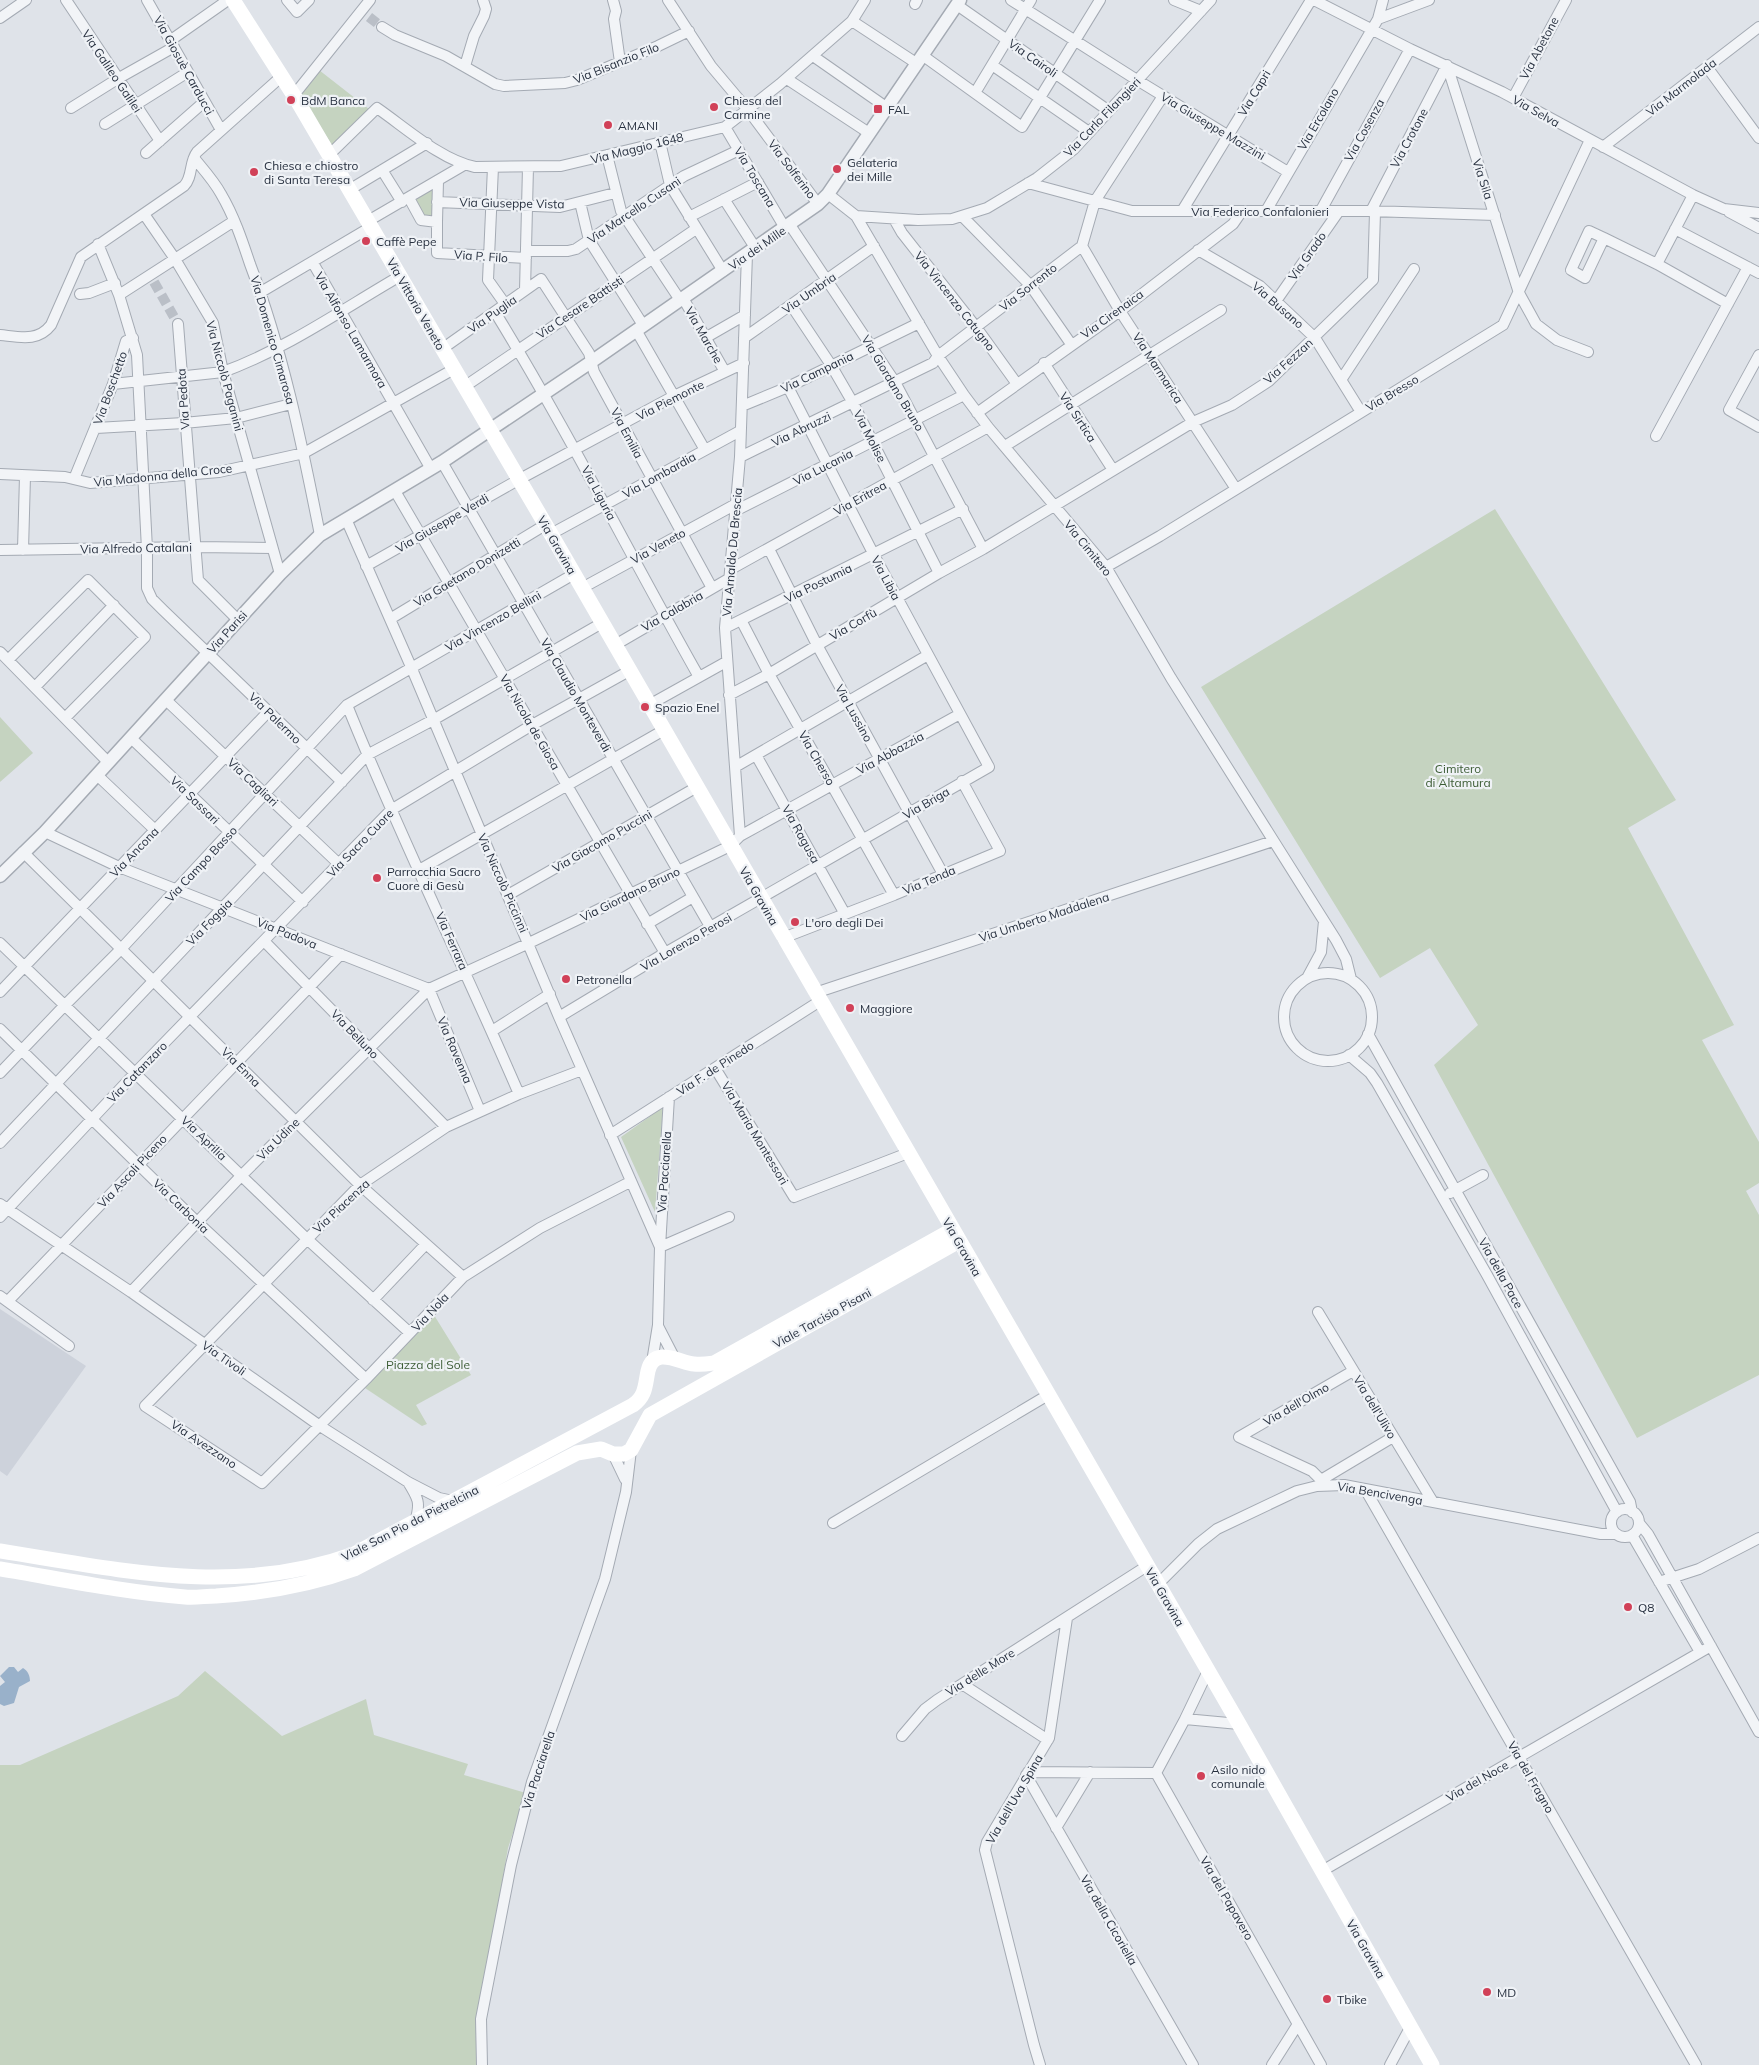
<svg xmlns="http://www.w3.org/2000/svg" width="1759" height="2065" font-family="Mulish,sans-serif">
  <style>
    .built { fill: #cdd2db }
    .green { fill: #c5d3c0 }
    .water { fill: #99b1ca }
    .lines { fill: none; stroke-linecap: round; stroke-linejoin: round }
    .minor-tunnel { stroke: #babfc7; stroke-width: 10; stroke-dasharray: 10 5; stroke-linecap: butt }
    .minor-casing { stroke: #a4aab3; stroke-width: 12 }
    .tertiary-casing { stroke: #a4aab3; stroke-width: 15 }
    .minor { stroke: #f2f4f7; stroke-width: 10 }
    .tertiary { stroke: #f2f4f7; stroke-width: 12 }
    .secondary { stroke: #fff; stroke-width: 15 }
    .poi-dot { fill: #d14158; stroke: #eff2f6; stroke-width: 2 }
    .labels { text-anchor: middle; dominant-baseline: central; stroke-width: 4.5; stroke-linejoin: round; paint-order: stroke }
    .street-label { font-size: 12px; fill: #283140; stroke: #eff2f6 }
    .poi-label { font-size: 12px; fill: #283140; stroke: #eff2f6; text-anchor: start }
    .park-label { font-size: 12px; fill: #3c5c35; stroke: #eff2f6 }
  </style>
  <rect width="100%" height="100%" fill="#dfe3e9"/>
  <!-- built -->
  <path class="built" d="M0,1309L86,1366L7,1476L0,1471Z"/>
  <!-- green -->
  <path class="green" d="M319,70L369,109L332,145L300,95Z
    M436,184L435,219L422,218L412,199Z
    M1495,509L1676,800L1628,828L1734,1025L1702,1040L1759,1142V1183L1746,1191L1759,1215V1375L1637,1438L1434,1065L1478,1025L1430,948L1380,978L1201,687Z
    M0,717L33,753L0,782Z
    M663,1107L655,1212L621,1137Z
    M434,1315L471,1375L416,1405L427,1424L422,1426L365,1388Z
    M205,1671L282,1736L366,1699L374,1735L468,1764L464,1775L526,1793L508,1848L477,2025L481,2065H0V1765H20L178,1696Z"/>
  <!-- water -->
  <path class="water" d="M9,1667H14L18,1672L23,1668C28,1671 30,1676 30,1681L19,1687L14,1703L4,1706L0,1704V1686L5,1682L0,1676Z"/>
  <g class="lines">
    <!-- minor-tunnel -->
    <path class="minor-tunnel" d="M369,17L382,27
      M154,282L178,324"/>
    <defs>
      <path id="minor" d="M66,0L160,141
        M147,0L221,130
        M287,0L297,12L309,0
        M613,0L616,11L614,19L620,62
        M668,0L711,66L748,110L818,204
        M1011,0L1137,80L1288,172
        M1174,0L1201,11
        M1314,0L1410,49L1502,92L1693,195L1724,209L1759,213
        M915,4L917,0
        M957,5L1109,111
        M0,18L26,0
        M1378,19L1429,0
        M852,21L916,63
        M382,27L395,35L446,56L495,84L504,86L565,83L577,80L658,46L689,31
        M171,40L228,0
        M922,55L1022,127L1100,0
        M813,56L886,107
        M992,65L1089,132
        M1447,65L1519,293L1536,324L1557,340L1588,352
        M465,66L474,36L484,16L486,9L483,0
        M1707,67L1759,138
        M787,79L869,133
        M975,93L1031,0
        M294,95L370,0
        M1513,98L1566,0
        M71,108L119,78L174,47
        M105,124L188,72
        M725,127L785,228
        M660,142L670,185L723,271
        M1603,147L1759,27
        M146,153L204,102
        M329,155L377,108C406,128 441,160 475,167L561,166L725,127L780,84L852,21L865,0
        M607,155L621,211L680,300
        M194,158C203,169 214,181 221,194C234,216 242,240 250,264C283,351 302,444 320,535
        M493,167L488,280L505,304
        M382,170L402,202
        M1028,183L1132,211H1371L1495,215
        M349,190L427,143
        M828,194L856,216L938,356L964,395L988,427L1106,567L1171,678L1336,940L1346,959L1351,979
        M409,198L421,220L437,222L438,181
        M724,199L756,249
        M437,202L560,207L615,193
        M580,202L589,240L643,325
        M1182,211L1311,0
        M1266,211L1378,19L1383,0
        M1371,211L1447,65
        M1320,212L1410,49
        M1729,212L1759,228
        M144,214L175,259L213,323L223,372L280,574
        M856,216L918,220L952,219L987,208L1037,178L1074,149L1211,0
        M962,216L1030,285L1071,344
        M689,217L758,182
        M894,219L902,233L976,327L1017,384
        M368,221L464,165
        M437,222V253L526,258
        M790,225L895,382L983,549
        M1675,229L1759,273
        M1589,231L1604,238L1585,278L1571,270Z
        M1604,238L1657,264L1728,304
        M98,244L119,295L137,355L147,549V588L152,599L163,610L342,782
        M1082,246L1120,311L1236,489
        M1198,250L1260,286L1315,338L1361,412
        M526,251H568L576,249L684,176L739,150
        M313,263L431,469
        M1657,264L1693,195
        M525,290L528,167
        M261,292L371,227
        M80,294L89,293L115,283
        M119,295L234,221
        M683,298L725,372
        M1276,301L1339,211
        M791,305L831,365L853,403L939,573
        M495,312C568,431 630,555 699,677
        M178,324L198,580L238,620
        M636,330L705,450
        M0,335C20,337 38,342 51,325L81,257L184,186C193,177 189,162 197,152L282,76
        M705,338L745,315
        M744,338L874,246
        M442,349L541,279L589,353L594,372L712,588
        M1759,355L1729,410L1759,427
        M1044,363L1113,470
        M1341,380L1414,269
        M113,384L223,372C286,349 343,309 400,276
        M464,387L696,229
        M742,406L788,387L919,323
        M977,413L1120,311L1233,224L1242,211
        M96,428L184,423L236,418L291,404
        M1656,436L1748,267
        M1005,446L1221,310
        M740,457L933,363L938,356L1082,246L1095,201L1163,96
        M442,462L711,928
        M0,474L65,477L90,483L219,472L304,453L454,369
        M74,479L113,384L126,341L133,338
        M395,491L665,953
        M735,511L964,395
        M346,519L412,669L559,1017L660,1247
        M551,534L740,431
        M769,549L817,645L943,874
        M0,550L196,547L272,548
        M23,550L25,476
        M366,566L518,480L674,396L744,363
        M1106,567L1160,536L1503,325L1590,140
        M731,569L988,427
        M582,588L736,504
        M390,619L545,525
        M741,620L769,674L894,895
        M725,628L963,509
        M615,645L730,578
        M0,652L108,762
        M8,660L88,580L145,637L65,718
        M35,687L114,605
        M729,695L769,674L939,573L983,549L1193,422L1232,405L1269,381L1373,280L1375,212
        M166,700L340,865
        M347,705C400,837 463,964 519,1094
        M649,705L726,662
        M131,738L303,902
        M756,755L845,914
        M735,767L928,655
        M97,775L155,830
        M45,832L119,867L429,989
        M740,836L960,714
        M23,852L360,1185L463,1277
        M419,870L664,730
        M508,895L697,787
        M647,924L693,897
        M783,938L894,895L1000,851L962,781
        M264,941L446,1127
        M0,943L307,1239L410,1333
        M1284 1017a44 44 0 1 1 88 0a44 44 0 1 1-88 0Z
        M1307,978L1321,952L1324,921
        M429,989L480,1111
        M0,992L268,712
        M815,993L1273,841
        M559,1017L665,953L989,767L874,555L788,387
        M0,1029L197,1222L366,1379
        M492,1031L550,994
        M1368,1034L1630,1502L1632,1512
        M1349,1055L1370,1073L1377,1083L1487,1275L1617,1512
        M715,1068L794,1197L908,1153
        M582,1070L519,1094L446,1127L360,1185L145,1406L262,1483L366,1379L463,1277L540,1228L630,1182
        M0,1073L65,1005L121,949L347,705L574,574
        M610,1135L820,1001
        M0,1143L367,755L433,720L602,623
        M1450,1193L1483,1175
        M0,1204L131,1292L320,1426L408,1482L439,1498L453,1501
        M0,1217L136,1072L391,810L532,725L629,671
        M660,1247L729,1217
        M131,1292L242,1175L429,989L529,943L730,846L740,836L725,628L740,457L747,254
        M0,1296L69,1346
        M373,1300L426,1244
        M8,1301L341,954
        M1318,1312L1433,1502
        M658,1326L674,1357
        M652,1362L658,1325L660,1247L669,1097
        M1239,1437L1353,1371
        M1239,1437L1312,1471L1326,1485
        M613,1454L625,1479
        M1321,1480L1393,1437
        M408,1482C418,1498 421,1503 415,1521
        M1365,1489L1696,2065
        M1611 1523a14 14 0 1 1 28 0a14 14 0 1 1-28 0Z
        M833,1523L1048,1395
        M1639,1523L1648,1534L1759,1732
        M1632,1535L1700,1652
        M1659,1582L1699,1569L1759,1538
        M1158,1584L1198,1544L1217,1529L1297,1491L1317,1486L1344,1485L1365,1489L1601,1534H1615
        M1208,1671L1185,1719L1239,1724
        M962,1684L1048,1740
        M902,1736L925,1709L937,1700L1147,1566
        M1028,1772L1156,1773L1185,1719
        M1156,1773L1321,2065
        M1026,1775L1193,2065
        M1056,1828L1090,1772
        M1322,1871L1711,1646
        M482,2065L481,2019L511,1865L532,1782L605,1579L626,1492L631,1450
        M1040,2065L1034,2045L985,1850L987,1842L1049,1738L1067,1618
        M1272,2065L1298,2024
        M1390,2065L1411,2026"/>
      <path id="tertiary" d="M0,876L45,832L280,574L320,535L442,462L591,362L818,204L828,194L960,0"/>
    </defs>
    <!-- minor casing -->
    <use href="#minor" class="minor-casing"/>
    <!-- tertiary casing -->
    <use href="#tertiary" class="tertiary-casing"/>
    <!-- minor -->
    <use href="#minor" class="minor"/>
    <!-- tertiary -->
    <use href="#tertiary" class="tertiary"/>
    <!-- secondary -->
    <path class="secondary" d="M233,0L298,102L551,534L1239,1724L1432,2065
      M0,1551C120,1570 236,1597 354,1554L633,1405C646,1396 645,1385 648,1371C654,1345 680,1363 694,1364C701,1365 707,1364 714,1363L952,1230
      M0,1569C61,1579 123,1592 185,1597C195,1598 206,1596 216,1596C263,1593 310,1585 354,1569L577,1453L601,1449L613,1454H624L631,1450L650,1415L959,1241"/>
  </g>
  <!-- markers -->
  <g class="poi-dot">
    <circle cx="291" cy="100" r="5"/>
    <circle cx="714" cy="107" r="5"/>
    <rect x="873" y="104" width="10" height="10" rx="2.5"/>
    <circle cx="608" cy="125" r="5"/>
    <circle cx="837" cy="169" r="5"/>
    <circle cx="254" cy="172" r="5"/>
    <circle cx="366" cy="241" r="5"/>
    <circle cx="645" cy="707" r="5"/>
    <circle cx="377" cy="878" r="5"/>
    <circle cx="795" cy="922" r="5"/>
    <circle cx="566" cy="979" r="5"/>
    <circle cx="850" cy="1008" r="5"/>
    <circle cx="1628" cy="1607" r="5"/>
    <circle cx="1201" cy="1776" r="5"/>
    <circle cx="1487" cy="1992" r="5"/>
    <circle cx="1327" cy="1999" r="5"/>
  </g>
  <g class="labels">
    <!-- street labels -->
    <g class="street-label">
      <text transform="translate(1539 48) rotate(-62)">Via Abetone</text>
      <text transform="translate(1033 58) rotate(35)">Via Cairoli</text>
      <text transform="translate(616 63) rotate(-22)">Via Bisanzio Filo</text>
      <text transform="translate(184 65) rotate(61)">Via Giosuè Carducci</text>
      <text transform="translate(112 71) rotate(56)">Via Galileo Galilei</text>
      <text transform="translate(1681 87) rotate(-38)">Via Marmolada</text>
      <text transform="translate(1254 93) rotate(-59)">Via Capri</text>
      <text transform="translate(1536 111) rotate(29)">Via Selva</text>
      <text transform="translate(1102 117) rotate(-46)">Via Carlo Filangieri</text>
      <text transform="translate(1318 119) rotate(-60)">Via Ercolano</text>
      <text transform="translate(1213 126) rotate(31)">Via Giuseppe Mazzini</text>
      <text transform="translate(1364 130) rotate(-61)">Via Cosenza</text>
      <text transform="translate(1409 138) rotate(-62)">Via Crotone</text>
      <text transform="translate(637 148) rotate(-14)">Via Maggio 1648</text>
      <text transform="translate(792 169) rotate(53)">Via Solferino</text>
      <text transform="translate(755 177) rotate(59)">Via Toscana</text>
      <text transform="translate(1483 179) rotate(72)">Via Sila</text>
      <text transform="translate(512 203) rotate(1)">Via Giuseppe Vista</text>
      <text transform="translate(634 210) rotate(-34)">Via Marcello Cusani</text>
      <text x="1260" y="211">Via Federico Confalonieri</text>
      <text transform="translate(757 248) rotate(-35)">Via dei Mille</text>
      <text transform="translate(481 256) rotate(4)">Via P. Filo</text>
      <text transform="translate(1307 256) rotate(-55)">Via Grado</text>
      <text transform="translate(1028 287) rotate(-38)">Via Sorrento</text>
      <text transform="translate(809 293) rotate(-35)">Via Umbria</text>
      <text transform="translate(955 301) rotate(52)">Via Vincenzo Cotugno</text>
      <text transform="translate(416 304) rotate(60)">Via Vittorio Veneto</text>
      <text transform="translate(1278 305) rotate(41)">Via Busano</text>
      <text transform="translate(580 307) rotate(-34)">Via Cesare Battisti</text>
      <text transform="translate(492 314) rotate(-35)">Via Puglia</text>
      <text transform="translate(1112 314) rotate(-36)">Via Cirenaica</text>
      <text transform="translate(351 330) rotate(60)">Via Alfonso Lamarmora</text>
      <text transform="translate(704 335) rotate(60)">Via Marche</text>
      <text transform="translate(273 340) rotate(74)">Via Domenico Cimarosa</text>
      <text transform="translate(1288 361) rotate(-42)">Via Fezzan</text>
      <text transform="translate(1158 368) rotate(57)">Via Marmarica</text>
      <text transform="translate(817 372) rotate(-26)">Via Campania</text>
      <text transform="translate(225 376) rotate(75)">Via Niccolò Paganini</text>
      <text transform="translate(893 383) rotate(59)">Via Giordano Bruno</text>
      <text transform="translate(110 388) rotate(-70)">Via Boschetto</text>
      <text transform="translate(1392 393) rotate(-31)">Via Bresso</text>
      <text transform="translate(183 399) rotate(-94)">Via Pedota</text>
      <text transform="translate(670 400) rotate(-27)">Via Piemonte</text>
      <text transform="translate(1078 417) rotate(57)">Via Sirtica</text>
      <text transform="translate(801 429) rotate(-26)">Via Abruzzi</text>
      <text transform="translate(627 433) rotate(62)">Via Emilia</text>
      <text transform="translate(870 436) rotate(63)">Via Molise</text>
      <text transform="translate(823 467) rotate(-27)">Via Lucania</text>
      <text transform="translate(163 475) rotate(-6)">Via Madonna della Croce</text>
      <text transform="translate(659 475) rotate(-29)">Via Lombardia</text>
      <text transform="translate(599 493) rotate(62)">Via Liguria</text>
      <text transform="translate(860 498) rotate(-29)">Via Eritrea</text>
      <text transform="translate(442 523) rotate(-30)">Via Giuseppe Verdi</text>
      <text transform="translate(557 545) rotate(60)">Via Gravina</text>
      <text transform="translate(658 546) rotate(-29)">Via Veneto</text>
      <text transform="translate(136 548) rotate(-1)">Via Alfredo Catalani</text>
      <text transform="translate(1088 548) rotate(51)">Via Cimitero</text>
      <text transform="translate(732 552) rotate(-85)">Via Arnaldo Da Brescia</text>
      <text transform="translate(467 572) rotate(-31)">Via Gaetano Donizetti</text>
      <text transform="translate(886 578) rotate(62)">Via Libia</text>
      <text transform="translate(818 583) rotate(-26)">Via Postumia</text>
      <text transform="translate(672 611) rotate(-30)">Via Calabria</text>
      <text transform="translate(493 621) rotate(-30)">Via Vincenzo Bellini</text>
      <text transform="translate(853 624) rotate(-30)">Via Corfù</text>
      <text transform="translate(227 632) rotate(-48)">Via Parisi</text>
      <text transform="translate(576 695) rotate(60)">Via Claudio Monteverdi</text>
      <text transform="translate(854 713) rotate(61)">Via Lussino</text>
      <text transform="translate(275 718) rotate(44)">Via Palermo</text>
      <text transform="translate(530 722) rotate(60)">Via Nicola de Giosa</text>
      <text transform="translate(890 753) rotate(-29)">Via Abbazzia</text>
      <text transform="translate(817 758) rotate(60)">Via Cherso</text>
      <text transform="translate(253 782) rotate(43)">Via Cagliari</text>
      <text transform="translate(195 800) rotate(44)">Via Sassari</text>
      <text transform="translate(926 803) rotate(-30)">Via Briga</text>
      <text transform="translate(801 834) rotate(61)">Via Ragusa</text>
      <text transform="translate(602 841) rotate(-30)">Via Giacomo Puccini</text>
      <text transform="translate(360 843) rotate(-46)">Via Sacro Cuore</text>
      <text transform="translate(134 852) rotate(-46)">Via Ancona</text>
      <text transform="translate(201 864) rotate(-47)">Via Campo Basso</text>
      <text transform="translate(929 880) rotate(-23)">Via Tenda</text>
      <text transform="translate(503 883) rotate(66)">Via Niccolò Piccinni</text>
      <text transform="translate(630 894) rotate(-26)">Via Giordano Bruno</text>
      <text transform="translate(759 896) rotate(60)">Via Gravina</text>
      <text transform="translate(1044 917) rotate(-18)">Via Umberto Maddalena</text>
      <text transform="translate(209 922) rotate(-46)">Via Foggia</text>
      <text transform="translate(287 933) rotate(22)">Via Padova</text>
      <text transform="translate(452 941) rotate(66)">Via Ferrara</text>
      <text transform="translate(686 942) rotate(-30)">Via Lorenzo Perosi</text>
      <text transform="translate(355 1034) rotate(46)">Via Belluno</text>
      <text transform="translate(455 1050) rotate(67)">Via Ravenna</text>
      <text transform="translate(241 1067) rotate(45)">Via Enna</text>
      <text transform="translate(715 1068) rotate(-33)">Via F. de Pinedo</text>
      <text transform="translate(137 1072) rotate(-46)">Via Catanzaro</text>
      <text transform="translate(755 1133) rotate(59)">Via Maria Montessori</text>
      <text transform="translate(204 1138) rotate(44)">Via Aprilia</text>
      <text transform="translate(278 1139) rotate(-45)">Via Udine</text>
      <text transform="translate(132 1171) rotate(-47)">Via Ascoli Piceno</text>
      <text transform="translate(664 1172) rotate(-86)">Via Pacciarella</text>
      <text transform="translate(181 1206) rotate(44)">Via Carbonia</text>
      <text transform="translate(341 1206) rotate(-43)">Via Piacenza</text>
      <text transform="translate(962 1247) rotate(60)">Via Gravina</text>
      <text transform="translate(1501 1273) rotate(61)">Via della Pace</text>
      <text transform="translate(430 1312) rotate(-47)">Via Nola</text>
      <text transform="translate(822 1318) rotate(-29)">Viale Tarcisio Pisani</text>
      <text transform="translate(224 1358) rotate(35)">Via Tivoli</text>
      <text transform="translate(1296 1404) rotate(-30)">Via dell'Olmo</text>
      <text transform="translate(1375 1407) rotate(59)">Via dell'Ulivo</text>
      <text transform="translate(204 1444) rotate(34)">Via Avezzano</text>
      <text transform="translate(1380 1493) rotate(10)">Via Bencivenga</text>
      <text transform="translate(410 1523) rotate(-27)">Viale San Pio da Pietrelcina</text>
      <text transform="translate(1165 1597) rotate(60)">Via Gravina</text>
      <text transform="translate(980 1672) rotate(-32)">Via delle More</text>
      <text transform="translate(538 1770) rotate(-72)">Via Pacciarella</text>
      <text transform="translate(1531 1777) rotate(60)">Via del Fragno</text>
      <text transform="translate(1477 1781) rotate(-30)">Via del Noce</text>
      <text transform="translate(1014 1799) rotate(-60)">Via dell'Uva Spina</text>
      <text transform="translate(1227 1898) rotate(60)">Via del Papavero</text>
      <text transform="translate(1109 1920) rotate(60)">Via della Cicoriella</text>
      <text transform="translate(1366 1949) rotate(60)">Via Gravina</text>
    </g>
    <!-- poi labels -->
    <g class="poi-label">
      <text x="301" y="100">BdM Banca</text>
      <text x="724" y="100">Chiesa del<tspan x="724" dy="14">Carmine</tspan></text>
      <text x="888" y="109">FAL</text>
      <text x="618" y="125">AMANI</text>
      <text x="847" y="162">Gelateria<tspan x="847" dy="14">dei Mille</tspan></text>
      <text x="264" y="165">Chiesa e chiostro<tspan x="264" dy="14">di Santa Teresa</tspan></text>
      <text x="376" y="241">Caffè Pepe</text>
      <text x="655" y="707">Spazio Enel</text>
      <text x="387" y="871">Parrocchia Sacro<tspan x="387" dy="14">Cuore di Gesù</tspan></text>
      <text x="805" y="922">L'oro degli Dei</text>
      <text x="576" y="979">Petronella</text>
      <text x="860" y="1008">Maggiore</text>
      <text x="1638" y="1607">Q8</text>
      <text x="1211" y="1769">Asilo nido<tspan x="1211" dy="14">comunale</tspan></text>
      <text x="1497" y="1992">MD</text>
      <text x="1337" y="1999">Tbike</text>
    </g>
    <!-- park labels -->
    <g class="park-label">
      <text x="1458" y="768">Cimitero<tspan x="1458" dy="14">di Altamura</tspan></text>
      <text x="428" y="1364">Piazza del Sole</text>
    </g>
  </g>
</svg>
